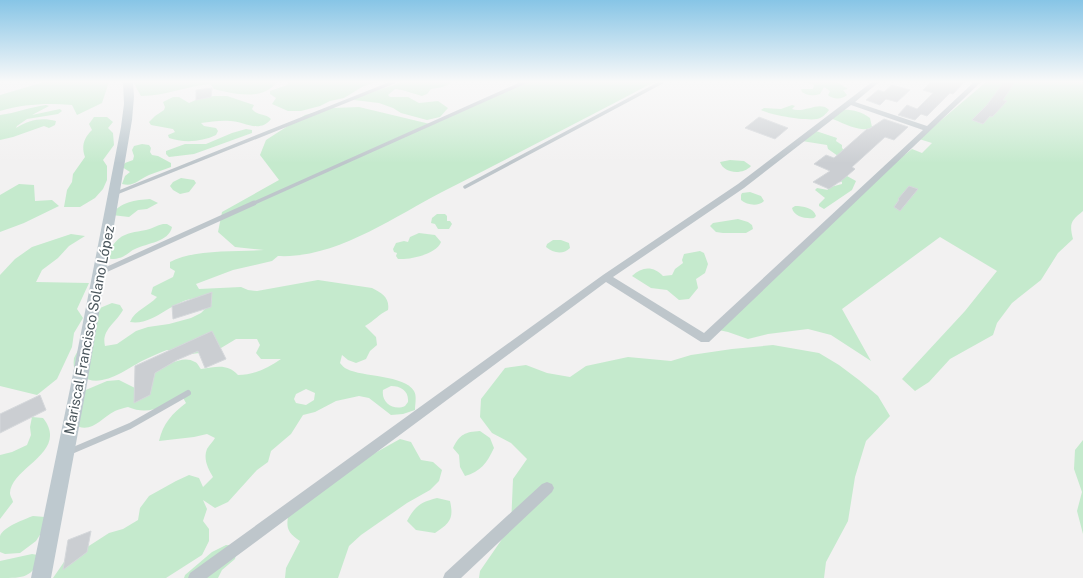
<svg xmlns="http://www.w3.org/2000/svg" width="1083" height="578" font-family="'Public Sans',sans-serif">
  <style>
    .green { fill: #c5eacd; fill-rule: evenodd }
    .building { fill: #cbced2; stroke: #d5d8db }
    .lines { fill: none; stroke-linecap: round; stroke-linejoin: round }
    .lane-far2 { stroke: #bec6cb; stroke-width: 3.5 }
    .lane-far1 { stroke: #bec6cb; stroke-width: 5 }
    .lane { stroke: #bec6cb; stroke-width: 6 }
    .street { fill: #bec6cb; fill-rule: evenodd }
    .secondary { fill: #bec9cf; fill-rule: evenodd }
    .labels { text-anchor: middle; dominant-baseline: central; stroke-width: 4; stroke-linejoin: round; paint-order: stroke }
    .street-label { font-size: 14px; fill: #4a565c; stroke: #fff }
  </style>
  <rect width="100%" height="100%" fill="#f2f1f1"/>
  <!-- green -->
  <path class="green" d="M44,82H109L102,103L77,115L72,105C47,103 24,104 0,111V95Z
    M133,82H277C263,101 234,94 214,89L210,84C187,86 165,96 141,96Z
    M290,82H375L362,87L344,98L330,101L320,106L301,111H288L272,104L276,98L270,94V91L287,85Z
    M403,82H452L443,87L431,89L427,94L422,96L402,90L395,89L388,95L390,97H408L419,103L438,101L448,108L440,117L427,120L401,113L393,108L379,103L354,100L357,97Z
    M525,82H654C584,119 513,156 442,192C394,217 335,259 278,256L272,261L233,270L196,284L199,289L241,287L248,290L257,291L318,280L372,288C382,293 390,298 388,310C379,314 374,321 365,326L376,337L377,345L370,351L366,359L356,363L348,360L342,355L340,363C342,365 344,368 347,369C362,377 405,375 414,391C417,396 415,404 415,410L403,414L391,415L369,398L359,396L336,401L315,412L303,415L291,434L271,451L268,462L257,470L228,502L215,508L203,500L207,509L203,521L209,529V541L202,555L166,578H53L64,562L109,533L123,529L138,520L140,508L149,496L176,481L189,475L199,478L203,487L213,477C208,469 203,459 207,449C209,445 213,442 215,438L207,434L194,437L159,441C163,423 172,414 186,403L182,396C164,406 149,416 128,407C124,408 119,409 115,411C99,419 92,435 72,424L81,392L107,381L119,380L135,388C148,378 178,351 195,362C198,363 199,367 201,369C216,367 227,363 238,375C254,375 268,368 281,359H261L256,353L260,345L257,339H236L216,351L183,355L176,351L167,350C159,353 152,356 144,360C126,369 101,390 81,376C74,371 73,367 74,358L100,308L112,303L120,305L123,310C116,323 101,330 105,346L117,344L136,331L148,327L169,324L191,318L201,313L208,306L198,298C172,299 155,326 130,322C135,310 149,306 157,297L151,294L153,287L173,277L175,271L170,268V262C195,249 235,252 264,250L235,247L218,232L222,212L279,180L260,155L266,140L305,115L332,108L359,107L430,124ZM391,386C401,386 409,391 408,402L405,406C394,411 381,403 383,390ZM306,389L315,393L314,400L306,405L296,403L294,399L296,394Z
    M806,82H837L848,89L843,90L847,95C842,100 832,99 828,95L830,91L824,87L820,94C813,96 808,96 802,92L801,89H813L814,85Z
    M986,82H1083V211C1071,221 1069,223 1073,239L1058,253L1041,280L1012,303L997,323L993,335L950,359L929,382L915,391L902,379L965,311L997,271L940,237L842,309L871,361L831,335L808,329L768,334L748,339L728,332L714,329L856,193L912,149L922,153L932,143L919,139Z
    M214,96H227L254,105L252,109C257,116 266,113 271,119C259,134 244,121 230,121C220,120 211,122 201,123L204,126L216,128L218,131L216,135C202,142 183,143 169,138L168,135L175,132L173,129L151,125L149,122L155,116L164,110L165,107L163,102L173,97H179L189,103L200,98Z
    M46,105L49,106L32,115L60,109L62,111L58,114L27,119L17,126L16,128C29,120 41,117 56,121L55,125L49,128L44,126L13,137L0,140V115C16,113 30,107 46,105Z
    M792,105L795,106L792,109C804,114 820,100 829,110C826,114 822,118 817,119C806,121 771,115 761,110L764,108L781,109Z
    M840,110C850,109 861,111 870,118L872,127C861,134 842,122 830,118Z
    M94,117H107L113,122L108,128L113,133L114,145L103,160L107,166V180L103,189L95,198L80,207H64L67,190L72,182L73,174L85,157C81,146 84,138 92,130L89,124Z
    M246,129L252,130V133L194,154L169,157L166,154V151L185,144H206L232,133Z
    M816,131L837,138L836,141L842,145V148L846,152L838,156L828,149L827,145L802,141Z
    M142,144L149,145L151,148L150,152L152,155L158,156L171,163V167C164,170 156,172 149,175C139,179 135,187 122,184L125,176L130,172L122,167L125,163L133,160L134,156L132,150L134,146Z
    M730,160L744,161L751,166C743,175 724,174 720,162Z
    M847,176L856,181L852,190L824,209L819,206V204L825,198L815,190L817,188L828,190L827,188L842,184V182L838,180Z
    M181,178L194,180L196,183L189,192L180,194L173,190L170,186L173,182Z
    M19,184L34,185L35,201L52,200L59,206L24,223L0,232V195Z
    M750,192L761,196L764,201C758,207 747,205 741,200V195L742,193Z
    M150,199L158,203L147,209L138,210L129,217L112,215C119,202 136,200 150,199Z
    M795,206C803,206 814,208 816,216L814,218C806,219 794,217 792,208Z
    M437,214H445L447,216V221H450L452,224L449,229H438L435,224L431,223L432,218Z
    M738,219L748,222L752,225L753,229L746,233H723L716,232L710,226L713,223Z
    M163,224H167L172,227C169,242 147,243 135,249C130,251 125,257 119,258C114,260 110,259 106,257C118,235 122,234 146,230C152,229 157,225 163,224Z
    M419,233L435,235L441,242C437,254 410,260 398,259L396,256L397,253L394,252L393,249L396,243L404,241L408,242L410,237Z
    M71,234L85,236L69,246L58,258L42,270L36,282L89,283L77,309L83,318L74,333L72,347L57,379L37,395L0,386V275L15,259L32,247Z
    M553,240H561L569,243L570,248C563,255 553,253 546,247L547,244Z
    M700,251L704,253L708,264L705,273L696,279L698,288L689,299L679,300L667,290L651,288L632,276C642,266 654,266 663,276L672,275L675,269L683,263L682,260L684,254Z
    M773,345L819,353L839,365L859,380L878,396L890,416L866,441L855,477L848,521L826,562L824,578H479L480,571L511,526L513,479L527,459L511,443L492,433L480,417L481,399L505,368L526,365L547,373L570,377L586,366L628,357L671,361L691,355L732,349Z
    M32,417L43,418C70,452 11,467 10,493C10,496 13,500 13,502L0,519V455L12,452L27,445L31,435L30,427Z
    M480,431L490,438L494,448C487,463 480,472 465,476L460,467L459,455L453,448C460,434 465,432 480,431Z
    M400,439L411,442L421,460L433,462L442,470L439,481L430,490L407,503L361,535L349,546L338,578H285L286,568L300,541C286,532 286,527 289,511L366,458Z
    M1083,440V534L1077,511L1082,492L1074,469L1075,450Z
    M437,498L450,501C454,519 450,523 435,533L416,530L407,521C415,506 421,502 437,498Z
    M33,516L45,517V527L36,541L20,553L5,554L0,552C0,548 0,540 0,536C3,527 25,519 33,516Z
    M226,545L238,546L235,559L222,570L218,578H184L185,575L212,552Z
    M32,554L44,556C29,578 26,578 0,578V561Z"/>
  <!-- building -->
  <path class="building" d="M931,82H964L953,94L950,93L927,116L921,114L915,120L898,115L907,105L917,109L933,93L923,90Z
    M1004,82H1015L1003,100L1007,101L994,115L992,117L990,116L983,124L972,120L987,105Z
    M892,85L910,90L897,102L886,99L880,105L866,100L878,90L884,92Z
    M212,88L211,97L196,100V90Z
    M759,117L788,128L775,139L745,128Z
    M884,119L908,127L894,140L885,137L852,167L855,169L840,182H839L829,189L813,182L830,171L814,164L826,155L834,158L867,129H869Z
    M909,186L918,189L900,211L894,207L899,200L898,199Z
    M212,292L211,307L173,319L172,306Z
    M212,331L226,359L205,368L198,351L177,360L155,373L150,395L134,403L135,366Z
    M40,395L46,410L0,433V414Z
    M91,531L87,552L63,570L68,540Z"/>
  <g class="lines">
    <!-- lane-far2 -->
    <path class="lane-far2" d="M465,187L662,82
      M114,194L394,82
      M252,204L525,82"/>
    <!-- lane-far1 -->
    <path class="lane-far1" d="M101,272L254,203"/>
    <!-- lane -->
    <path class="lane" d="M69,452L130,426L188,393"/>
    <!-- street -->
    <path class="street" d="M872,82H879L855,102L927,126L974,82H981L709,342H701L606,282L207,578H188L190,573L603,275L738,184ZM851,105L923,130L704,333L613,277L744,188Z
      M547,482L552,484L554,488L552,492L461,578H443L445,573L542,484Z"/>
    <!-- secondary -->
    <path class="secondary" d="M123,82H133L134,97L132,120L87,384L51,578H31L71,384L121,127L124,104Z"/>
  </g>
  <!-- sky -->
  <linearGradient id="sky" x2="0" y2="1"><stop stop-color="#87c5e6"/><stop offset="0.5" stop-color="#f9f9f9"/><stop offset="1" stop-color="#f9f9f9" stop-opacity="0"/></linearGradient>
  <rect width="1083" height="163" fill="url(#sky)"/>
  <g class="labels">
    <!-- street labels -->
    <g class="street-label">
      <text transform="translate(89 330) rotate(-79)">Mariscal Francisco Solano López</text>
    </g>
  </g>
</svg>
